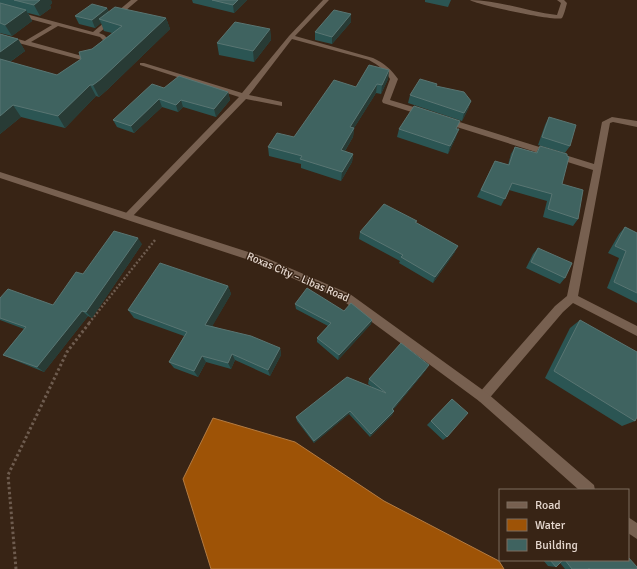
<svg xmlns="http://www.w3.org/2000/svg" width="637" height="569" font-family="Signika,sans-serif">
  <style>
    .water { fill: #9e5306; stroke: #b37b42 }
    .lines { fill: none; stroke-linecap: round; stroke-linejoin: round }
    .path-far1 { stroke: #6e5c4f; stroke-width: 2.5; stroke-dasharray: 2 2; stroke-linecap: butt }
    .path { stroke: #6e5c4f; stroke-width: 3; stroke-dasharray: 2.5 2.5; stroke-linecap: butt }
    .minor { fill: #776050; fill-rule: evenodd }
    .secondary { fill: #776050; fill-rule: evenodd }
    .wall { fill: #2b5553 }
    .shaded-wall { fill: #283b35 }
    .building { fill: #3f6360; stroke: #597572 }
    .labels { text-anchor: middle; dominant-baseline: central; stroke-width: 3; stroke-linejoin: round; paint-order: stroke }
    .street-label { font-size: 11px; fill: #e5d7ce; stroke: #382415 }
  </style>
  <rect width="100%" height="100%" fill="#382415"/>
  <!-- water -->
  <path class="water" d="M213,418L295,442L384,501L499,561L504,569H211L183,479Z"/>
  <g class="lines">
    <!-- path-far1 -->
    <path class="path-far1" d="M89,323L155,240"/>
    <!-- path -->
    <path class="path" d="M16,569L8,475L67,352L90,322"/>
    <!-- minor -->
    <path class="minor" d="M131,0H138L99,33L104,35L112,43L108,49H104L103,48L106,43L100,37L58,26L31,42L82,56H94V58L82,60L0,38V34L25,41L52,25L0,11V7L93,32Z
      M323,0H329L295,36L373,58C384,63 391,69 398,79L390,100L427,111V115H421L383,103L382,101L390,79C385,70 378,65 369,60L292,39L249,95L282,102V106L246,99L131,218H125L123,216L125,214L239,97L140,65V63H144L242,93L289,36Z
      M470,0C499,0 528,12 557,15L561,3L557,0H564L567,3C566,7 564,15 562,18C558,22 477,5 470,0Z
      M612,117L637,121V127L613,122L610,123L578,296L637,326V336L573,303L563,312L487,401L483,403L479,401L477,397L479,393L555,306L567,296L593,170L444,123L443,121L447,118L450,119L594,164L602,122Z"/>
    <!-- secondary -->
    <path class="secondary" d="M0,172L264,257L350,294L487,393L594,485L595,490H579L479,401L342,300L258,263L0,178Z
      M628,517L637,523V539L628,533Z"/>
  </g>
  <!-- wall -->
  <path class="wall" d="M0,0H51L52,3L50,5L51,8L40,16L28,13L32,21L12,36L0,33L1,35L18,39L25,51L10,62L57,75L81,59L92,49L112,33L104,31L101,23L95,28L79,24L75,16L107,8L109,12L166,18L170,29L107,90L99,97L96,96L65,128L21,117L0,134Z
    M192,0H247L234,13L193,3Z
    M425,0H451L448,7L425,2Z
    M351,14V22L332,44L315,40V32Z
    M270,29L271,40L254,62L219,55L217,43Z
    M389,70L388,79L381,94L376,93L354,128L353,137L345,151L353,154L352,162L341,181L301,168V164L269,156L268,147L294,137L356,87Z
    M437,86L471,101L468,109L462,121L408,103L410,95Z
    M164,88L228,92L230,100L216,117L183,107L178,112L162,107L134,133L117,127L113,120Z
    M549,117L570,146L565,153L538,145L545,125Z
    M399,129H457L456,137L448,154L397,137Z
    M540,146L562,184L578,219L573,226L543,217L547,201L509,190L501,206L477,197L495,161L508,165L511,154L515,147L536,153Z
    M416,223L455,252L433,283L399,263L400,261L359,239L360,232Z
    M625,227L637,233V303L607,288L619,258L608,253L619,234Z
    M142,244L92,318L88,316L44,372L12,359L3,355L24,329L0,320V298L53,305L83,274Z
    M538,248L565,278L560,284L526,268L533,254Z
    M228,286L231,294L212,326L280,348L281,355L270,376L235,360L231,369L206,362L198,377L174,368L169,362L184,336L134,318L128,310Z
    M295,304L344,311L372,320L371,324L338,360L317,342V338L328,326L296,309Z
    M580,320L635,421L622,426L545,378L570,328Z
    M426,370L393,410L394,411L392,415L370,437L349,414L314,443L297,421L296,417L372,387L368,384L369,379Z
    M452,399L447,437L443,440L427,425Z
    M543,560H628L637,569H565L560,563L556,567L548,566Z"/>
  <!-- shaded-wall -->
  <path class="shaded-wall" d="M40,0H51L52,3L50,5L51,8L40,16L34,5Z
    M238,0H247L234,13L233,5Z
    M107,8L110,16L99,19L101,23L95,28L92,20Z
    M26,10L32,21L12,36L5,25Z
    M351,14V22L332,44V37Z
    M166,18L170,29L107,90L99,97L93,85Z
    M270,29L271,40L254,62L253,51Z
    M18,39L25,51L1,68L0,66V52Z
    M389,70L388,79L381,94L382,85Z
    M377,84L376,93L349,136L350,127Z
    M90,85L96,96L65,128L58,116Z
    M228,92L230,100L216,117L214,109Z
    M159,99L162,107L134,133L131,126Z
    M181,100L183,107L178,112L176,105Z
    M471,101L468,109L462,121L464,113Z
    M13,105L21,117L0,134V116Z
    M354,128L353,137L340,159L341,150Z
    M459,129L456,137L448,154L450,146Z
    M353,154L352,162L341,181L342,172Z
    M138,238L142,244L92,318L86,312Z
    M458,246L455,252L433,283L435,277Z
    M228,286L231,294L209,332L205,325Z
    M82,311L88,316L44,372L37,367Z
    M372,320L371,324L338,360L339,355Z
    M280,348L281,355L270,376L268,370Z
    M232,354L235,360L231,369L228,363Z
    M202,356L206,362L198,377L194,371Z
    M429,365L426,370L390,413L392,409Z
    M350,411L349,414L314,443V441Z
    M394,411L392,415L370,437L371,434Z"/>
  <!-- building -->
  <path class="building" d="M14,0H40L34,5Z
    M212,0H238L233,5Z
    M0,3L26,10L5,25L0,23Z
    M92,4L107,8L92,20L75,16Z
    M115,7L166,18L101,79L93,85H90L58,116L13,105L0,116V59L57,75L81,59L79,52L92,49L122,26L99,19Z
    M334,10L351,14L332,37L315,32Z
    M235,22L270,29L253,51L217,43Z
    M0,34L18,39L0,52Z
    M369,65L389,70L382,85L377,84L350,127L354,128L341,150L353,154L342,172L300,159L302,156L268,147L277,133L294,137L334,80L356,87Z
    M179,76L228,92L214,109L181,100L176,105L159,99L131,126L113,120L152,84L164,88Z
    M420,79L437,84L436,86L464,92L471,101L464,113L410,95Z
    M414,106L460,121L456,129H459L450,146L399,129Z
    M549,117L576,125L570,146L542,137Z
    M540,146L567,154V156L569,157L562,184L583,190L578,219L548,209L552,194L512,183L505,199L481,190L495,161L509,165L515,147L537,153Z
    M384,204L417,221L415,222L458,246L435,277L401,257L403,255L360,232Z
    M625,227L637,233V293L614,282L626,251L615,246Z
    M114,231L138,238L86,312L82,311L37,367L3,355L26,327L0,318V298L8,289L53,305L76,272L83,274Z
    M538,248L572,263L565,278L531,262Z
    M160,263L228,286L205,325L251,336L280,348L268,370L232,354L228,363L202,356L194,371L169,362L187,332L128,310Z
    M307,288L344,311L351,303L372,320L339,355L317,338L331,323L295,304Z
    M580,320L637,352V417L635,421L554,371Z
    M401,343L429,365L392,409L394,411L371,434L350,411L314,441L296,417L347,377L386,393L369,379Z
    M452,399L468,413L447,437L431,421Z
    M628,557L637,567V569H590L589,568L588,569H572L565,560H628Z
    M550,560H563L556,567Z"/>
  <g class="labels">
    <!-- street labels -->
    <g class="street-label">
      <text transform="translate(298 277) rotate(23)">Roxas City – Libas Road</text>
    </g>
  </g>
  <!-- legend -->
  <rect x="499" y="489" width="130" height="72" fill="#382415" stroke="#7d6c5f"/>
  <rect x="507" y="502" width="20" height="6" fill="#776050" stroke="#7d6c5f"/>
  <text x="535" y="509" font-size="12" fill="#e5d7ce">Road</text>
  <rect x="507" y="519" width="20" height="12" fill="#9e5306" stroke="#7d6c5f"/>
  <text x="535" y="529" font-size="12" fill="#e5d7ce">Water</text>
  <rect x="507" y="539" width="20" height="12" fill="#3f6360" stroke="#7d6c5f"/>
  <text x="535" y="549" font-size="12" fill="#e5d7ce">Building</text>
</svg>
